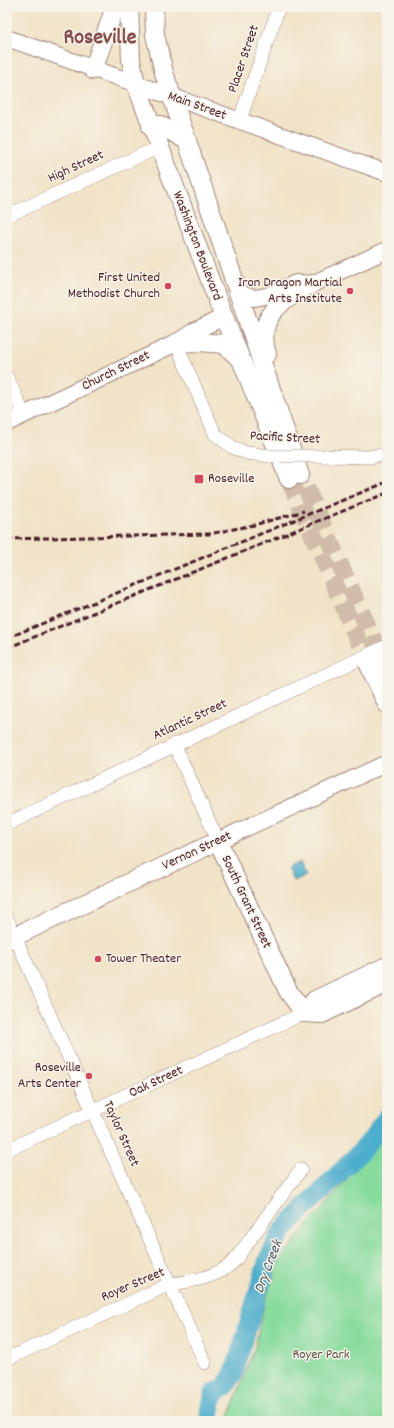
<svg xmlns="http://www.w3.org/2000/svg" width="394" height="1428" font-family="Dekko,sans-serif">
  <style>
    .green { fill: #87db9d; stroke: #687d64 }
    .water { fill: #4dadcc; stroke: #4c667c }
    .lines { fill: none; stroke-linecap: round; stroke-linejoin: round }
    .river { stroke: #4dadcc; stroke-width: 19 }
    .secondary-tunnel { stroke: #d0bca8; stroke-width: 18; stroke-dasharray: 18 9; stroke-linecap: butt }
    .minor-casing { stroke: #9e8179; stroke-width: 14 }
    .tertiary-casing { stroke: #9e8179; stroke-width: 18 }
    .secondary-casing { stroke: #9e8179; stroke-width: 20 }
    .minor { stroke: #fff; stroke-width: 13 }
    .tertiary { stroke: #fff; stroke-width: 16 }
    .secondary { stroke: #fff; stroke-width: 18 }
    .rail { stroke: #4a1f2b; stroke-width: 3; stroke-dasharray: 6 3; stroke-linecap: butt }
    .minor-bridge-casing { stroke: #9e8179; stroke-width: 14; stroke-linecap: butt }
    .minor-bridge { stroke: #fff; stroke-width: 13 }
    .poi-dot { fill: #d1495b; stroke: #f7f3e8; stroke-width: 1.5 }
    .labels { text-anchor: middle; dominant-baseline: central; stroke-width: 3; stroke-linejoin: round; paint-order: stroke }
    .street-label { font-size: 14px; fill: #4a1f2b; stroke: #f7f3e8 }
    .poi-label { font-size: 14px; fill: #4a1f2b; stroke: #f7f3e8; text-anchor: end }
    .park-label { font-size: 14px; fill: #594e48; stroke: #f7f3e8 }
    .water-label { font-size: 15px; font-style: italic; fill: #4b586b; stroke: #f7f3e8 }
    .town-label { font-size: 22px; font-weight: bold; fill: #874e52; stroke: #f7f3e8 }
  </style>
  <rect width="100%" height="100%" fill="#f7f3e8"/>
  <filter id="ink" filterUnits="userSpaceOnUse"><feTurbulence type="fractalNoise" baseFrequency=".025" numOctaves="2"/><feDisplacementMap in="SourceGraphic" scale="8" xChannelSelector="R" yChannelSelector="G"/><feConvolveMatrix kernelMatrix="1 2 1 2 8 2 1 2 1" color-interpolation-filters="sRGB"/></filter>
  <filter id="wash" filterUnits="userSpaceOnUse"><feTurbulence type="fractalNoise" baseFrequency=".012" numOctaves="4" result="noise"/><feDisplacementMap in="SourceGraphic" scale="16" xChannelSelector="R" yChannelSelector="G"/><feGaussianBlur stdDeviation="0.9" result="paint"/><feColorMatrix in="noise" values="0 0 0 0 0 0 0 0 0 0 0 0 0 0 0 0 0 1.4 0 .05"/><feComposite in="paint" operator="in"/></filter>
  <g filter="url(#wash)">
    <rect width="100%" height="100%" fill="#f1e3c7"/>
    <!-- green -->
    <path class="green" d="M387,1130V1421H227L255,1347L264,1305L278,1263L302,1231L325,1205Z"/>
    <!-- water -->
    <path class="water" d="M300,862L306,876L293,881L287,868Z"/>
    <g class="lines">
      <!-- river -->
      <path class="river" d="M208,1421L214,1393L225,1387L234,1373L268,1259L283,1230L366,1146L387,1117"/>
    </g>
  </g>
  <g filter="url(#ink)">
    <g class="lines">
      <!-- secondary-tunnel -->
      <path class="secondary-tunnel" d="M289,479L368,663
        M306,488L381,657"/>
      <defs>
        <path id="minor" d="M239,122L279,7
          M7,216L159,147
          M176,343L215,434L232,447L247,453
          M7,377L24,415
          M325,456L368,457L387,454
          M174,744L218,841
          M7,824L387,646
          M7,919L205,1363
          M7,1150L304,1013
          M7,1359L170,1284C194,1281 220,1277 236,1259L301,1169"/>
        <path id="tertiary" d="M7,38L387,173
          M238,294L255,298L270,295L296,283L312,284L387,250
          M7,423L176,343L194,331L224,317
          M218,841L387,763"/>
        <path id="secondary" d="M129,7L131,60L136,84L224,317L289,479
          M154,7L155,35L164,73L300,475
          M93,70L115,7
          M151,127L160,125L186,140
          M176,343L199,342L224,344L239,358
          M267,354C255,316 282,300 312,284
          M381,657L387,669
          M368,663L387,704
          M7,940L218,841L288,991L304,1013
          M304,1013L315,1000L387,966
          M304,1013L322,1014L387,983"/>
      </defs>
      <!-- minor casing -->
      <use href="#minor" class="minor-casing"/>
      <!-- tertiary casing -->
      <use href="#tertiary" class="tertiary-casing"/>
      <!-- secondary casing -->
      <use href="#secondary" class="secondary-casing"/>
      <!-- minor -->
      <use href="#minor" class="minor"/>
      <!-- tertiary -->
      <use href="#tertiary" class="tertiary"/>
      <!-- secondary -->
      <use href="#secondary" class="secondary"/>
      <!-- rail -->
      <path class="rail" d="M7,539L209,534L254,525L304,511
        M7,638L387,482
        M7,648L387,493"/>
      <defs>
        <path id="minor-bridge" d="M247,453L270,456H325"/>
      </defs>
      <!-- minor-bridge casing -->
      <use href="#minor-bridge" class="minor-bridge-casing"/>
      <!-- minor-bridge -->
      <use href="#minor-bridge" class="minor-bridge"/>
    </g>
  </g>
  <!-- markers -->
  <g class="poi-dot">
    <circle cx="168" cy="286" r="4"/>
    <circle cx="350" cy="291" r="4"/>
    <rect x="194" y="474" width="10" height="10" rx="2"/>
    <circle cx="98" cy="959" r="4"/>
    <circle cx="89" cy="1076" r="4"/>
  </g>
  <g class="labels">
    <!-- street labels -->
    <g class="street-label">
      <text transform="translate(244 59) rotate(-71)">Placer Street</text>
      <text transform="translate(197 106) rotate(20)">Main Street</text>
      <text transform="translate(76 167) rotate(-25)">High Street</text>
      <text transform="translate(197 246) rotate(69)">Washington Boulevard</text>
      <text transform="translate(116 371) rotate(-26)">Church Street</text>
      <text transform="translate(285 438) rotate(3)">Pacific Street</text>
      <text transform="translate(190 720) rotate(-25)">Atlantic Street</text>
      <text transform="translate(197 851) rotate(-25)">Vernon Street</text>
      <text transform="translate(246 902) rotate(65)">South Grant Street</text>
      <text transform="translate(156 1082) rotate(-25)">Oak Street</text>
      <text transform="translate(121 1134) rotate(66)">Taylor Street</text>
      <text transform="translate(133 1285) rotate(-23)">Royer Street</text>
    </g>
    <!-- poi labels -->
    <g class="poi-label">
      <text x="160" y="278">First United<tspan x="160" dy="16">Methodist Church</tspan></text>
      <text x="342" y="283">Iron Dragon Martial<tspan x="342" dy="16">Arts Institute</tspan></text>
      <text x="208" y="479" text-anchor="start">Roseville</text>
      <text x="106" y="959" text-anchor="start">Tower Theater</text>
      <text x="81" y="1068">Roseville<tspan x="81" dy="16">Arts Center</tspan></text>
    </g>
    <!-- park labels -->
    <g class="park-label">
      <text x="321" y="1355">Royer Park</text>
    </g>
    <!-- water labels -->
    <g class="water-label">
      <text transform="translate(269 1267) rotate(-69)">Dry Creek</text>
    </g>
    <!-- town labels -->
    <g class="town-label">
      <text x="100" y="38">Roseville</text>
    </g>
  </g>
  <!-- margin -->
  <rect width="394" height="1428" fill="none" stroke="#f7f3e8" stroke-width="24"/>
</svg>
